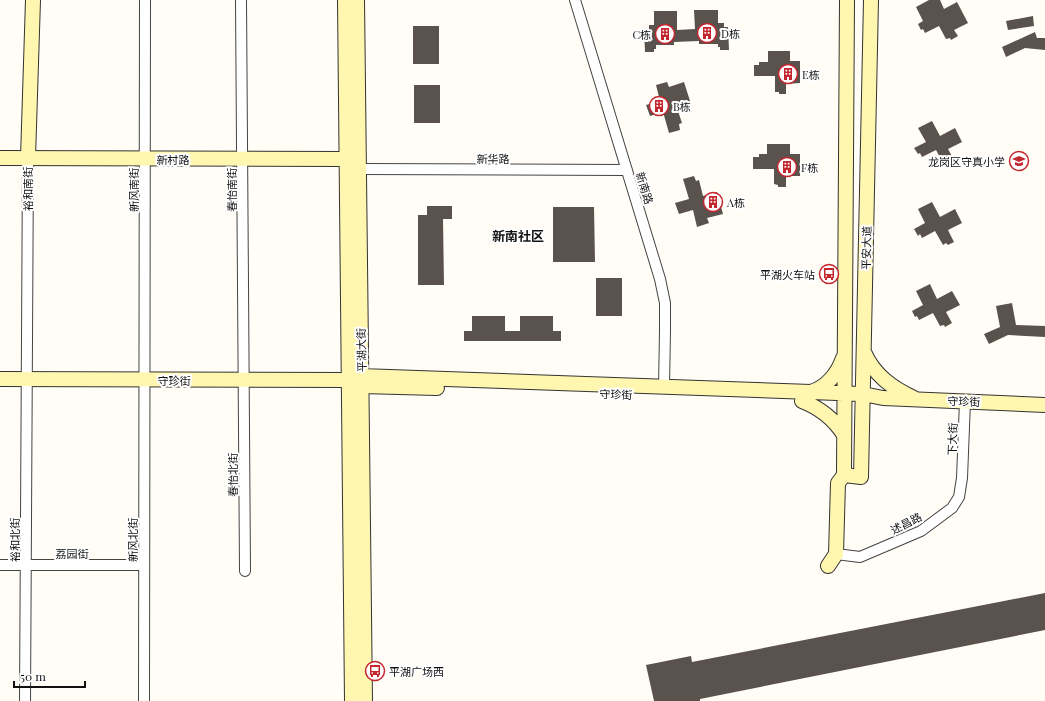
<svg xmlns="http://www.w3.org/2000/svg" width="1045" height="701" font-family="'Playfair Display','Noto Sans SC',serif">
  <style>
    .building { fill: #5a524d }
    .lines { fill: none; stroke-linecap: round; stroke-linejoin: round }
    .street-casing { stroke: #444; stroke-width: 12 }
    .secondary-casing { stroke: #333; stroke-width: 16 }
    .street { stroke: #fff; stroke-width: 10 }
    .secondary { stroke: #fff6b0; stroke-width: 14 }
    .labels { text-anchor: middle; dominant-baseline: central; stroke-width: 4; stroke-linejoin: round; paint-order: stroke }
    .poi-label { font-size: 11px; fill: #111; stroke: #fff; text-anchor: start }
    .street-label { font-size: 11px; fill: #111; stroke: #fff }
    .quarter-label { font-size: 13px; font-weight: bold; fill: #111; stroke: #fff }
  </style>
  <rect width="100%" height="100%" fill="#fffdf5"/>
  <!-- building -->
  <path class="building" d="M929,0H940L944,9L957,2L968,23L954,30L958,36L951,40L950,38L946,39L939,26L925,33L923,29L921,30L918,24L923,21L916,7Z
    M694,10H718V23H724V27H728L729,50H720V47H718V44H699V41L674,42V45H656V49H654V52H645L644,29H649V25H654V11H677V30L695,29Z
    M1033,16L1034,26L1008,30L1006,21Z
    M413,26H439V64H413Z
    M1035,32L1037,38H1045V50L1025,48L1006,57L1002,47Z
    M768,51H790V61H800V83L786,84V94H779V92H775V76H754V65H759V62H768Z
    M667,82L669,87L684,82L691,104L677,108L682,123L679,124L680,130L669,133L663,112L650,116L646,105L660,101L656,85Z
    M414,85H440V123H414Z
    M932,121L940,136L955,128L962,142L948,149L954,160L948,164L947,162L943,163L936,150L922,157L920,153L918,154L914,148L926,142L918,128Z
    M767,144H790V154H800V176H786V187H778V185L774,184V169H753V157H759V154H767Z
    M694,176L696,181L699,180L703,196L717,192L723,214L707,218L709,223L697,227L693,210L679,214L675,203L689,199L683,179Z
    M932,202L940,217L955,209L962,223L948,230L954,242L948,245L946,243L943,245L935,231L922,238L920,234L918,236L914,229L925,223L918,209Z
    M427,206H452V219H443L444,285H418V215H427Z
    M553,207H594L595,262H553Z
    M596,278H622V316H596Z
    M930,284L937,299L952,291L960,305L946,312L952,323L945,327L944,325L940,326L933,313L919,320L917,316L915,317L912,311L923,305L916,291Z
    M1012,303L1016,325L1045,326V337L1008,335L989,344L984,334L1000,327L996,306Z
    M472,316H505V331H520V316H553V331H561V341H464V331H472Z
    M1045,593V630L700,699V701H654L646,665L691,656L692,662Z"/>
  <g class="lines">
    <defs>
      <path id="street" d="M241,0L245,571
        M575,0L660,279L665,303V331L664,387
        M359,169L627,170
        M836,554L860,557L921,531L952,508L959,497L962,478L965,401
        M0,565H144
        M25,701L28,158
        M144,701L145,0"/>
      <path id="secondary" d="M345,0L352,701
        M357,0L365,701
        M0,158L347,159
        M28,158L33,0
        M864,352C874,375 892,388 914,398
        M0,379L349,380L361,376L811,392L863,394L883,398L1045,405
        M353,382L361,386L437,388
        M811,392C827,387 838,373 843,358
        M802,401C820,408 834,419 844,435
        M844,475L861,477L871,0
        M828,566L836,554L838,483L844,475L847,0"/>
    </defs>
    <!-- street casing -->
    <use href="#street" class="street-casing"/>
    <!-- secondary casing -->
    <use href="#secondary" class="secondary-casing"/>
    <!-- street -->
    <use href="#street" class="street"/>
    <!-- secondary -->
    <use href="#secondary" class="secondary"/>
  </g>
  <!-- icons -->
  <defs>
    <symbol id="building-ring" viewBox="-11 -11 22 22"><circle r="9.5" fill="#fff" stroke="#c4262e" stroke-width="1.5"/><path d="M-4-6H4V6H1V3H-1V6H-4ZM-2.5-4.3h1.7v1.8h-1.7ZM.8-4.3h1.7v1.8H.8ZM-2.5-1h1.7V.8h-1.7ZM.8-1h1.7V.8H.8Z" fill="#c4262e"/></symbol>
    <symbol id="school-ring" viewBox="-11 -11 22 22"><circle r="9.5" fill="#fff" stroke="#c4262e" stroke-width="1.5"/><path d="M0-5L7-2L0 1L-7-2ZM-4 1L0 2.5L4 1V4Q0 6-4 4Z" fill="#c4262e"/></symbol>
    <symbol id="bus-ring" viewBox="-11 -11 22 22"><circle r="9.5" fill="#fff" stroke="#c4262e" stroke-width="1.5"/><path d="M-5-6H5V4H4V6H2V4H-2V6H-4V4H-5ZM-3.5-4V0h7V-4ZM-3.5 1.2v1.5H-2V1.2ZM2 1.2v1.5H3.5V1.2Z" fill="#c4262e"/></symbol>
  </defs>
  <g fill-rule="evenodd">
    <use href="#building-ring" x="696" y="22" width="22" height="22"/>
    <use href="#building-ring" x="654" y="23" width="22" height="22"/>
    <use href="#building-ring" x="777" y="63" width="22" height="22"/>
    <use href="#building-ring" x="648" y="95" width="22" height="22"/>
    <use href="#school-ring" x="1008" y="150" width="22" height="22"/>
    <use href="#building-ring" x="776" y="156" width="22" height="22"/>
    <use href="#building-ring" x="702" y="191" width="22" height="22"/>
    <use href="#bus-ring" x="818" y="263" width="22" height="22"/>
    <use href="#bus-ring" x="364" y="660" width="22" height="22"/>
  </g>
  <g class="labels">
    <!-- poi labels -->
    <g class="poi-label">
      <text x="721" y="33">D栋</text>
      <text x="651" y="34" text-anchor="end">C栋</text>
      <text x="802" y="74">E栋</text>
      <text x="673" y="106">B栋</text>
      <text x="1005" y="161" text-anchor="end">龙岗区守真小学</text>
      <text x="801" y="167">F栋</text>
      <text x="727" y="202">A栋</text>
      <text x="815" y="274" text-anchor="end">平湖火车站</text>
      <text x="389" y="671">平湖广场西</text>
    </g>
    <!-- street labels -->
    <g class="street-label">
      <text x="493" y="158">新华路</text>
      <text x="173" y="159">新村路</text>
      <text transform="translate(645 188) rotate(73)">新南路</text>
      <text transform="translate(27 189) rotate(-90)">裕和南街</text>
      <text transform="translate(133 190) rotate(-90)">新风南街</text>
      <text transform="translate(231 190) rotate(-90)">春怡南街</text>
      <text transform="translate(866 248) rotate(-89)">平安大道</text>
      <text transform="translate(361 350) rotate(-91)">平湖大街</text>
      <text x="174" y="380">守珍街</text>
      <text transform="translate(616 394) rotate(2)">守珍街</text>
      <text transform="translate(964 401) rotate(2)">守珍街</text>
      <text transform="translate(952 439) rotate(-88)">下大街</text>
      <text transform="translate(232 475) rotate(-90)">春怡北街</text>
      <text transform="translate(906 523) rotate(-27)">述昌路</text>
      <text transform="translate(14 540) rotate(-90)">裕和北街</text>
      <text transform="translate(132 540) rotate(-90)">新风北街</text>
      <text x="72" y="553">荔园街</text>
    </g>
    <!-- quarter labels -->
    <g class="quarter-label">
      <text x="518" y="235">新南社区</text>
    </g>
  </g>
  <!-- scale -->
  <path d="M14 681v6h71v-6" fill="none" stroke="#111111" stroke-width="2"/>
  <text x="20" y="681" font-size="12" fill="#111111" stroke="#ffffff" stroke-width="3" paint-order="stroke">50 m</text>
</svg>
